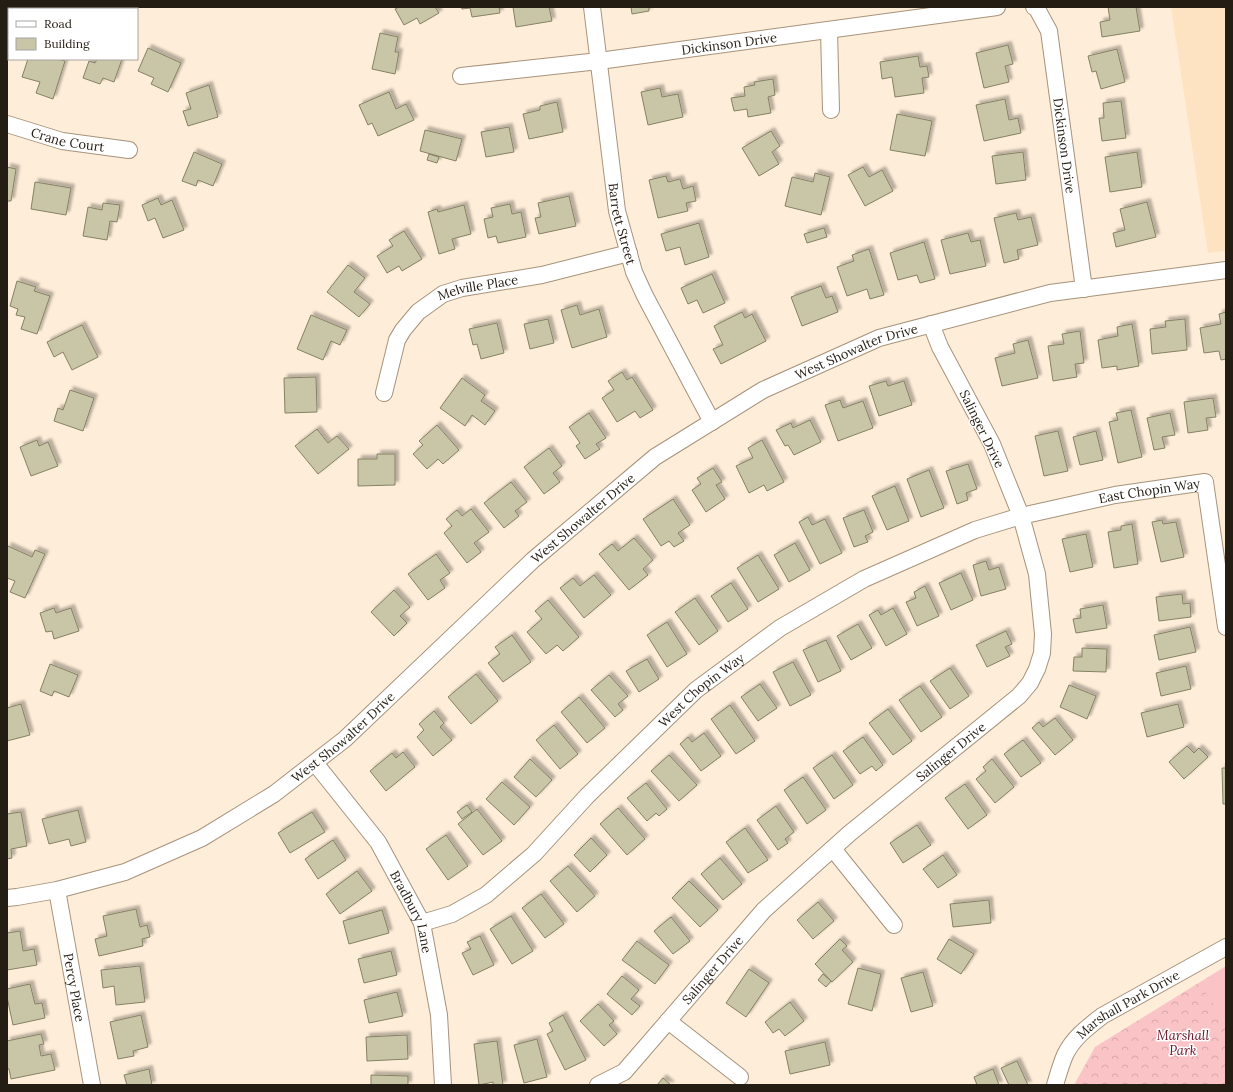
<svg xmlns="http://www.w3.org/2000/svg" width="1233" height="1092" font-family="Lora,serif">
  <style>
    .built { fill: #fee3c3 }
    .forest { fill: url(#forest-crowns) }
    .pitch { fill: #fac4c7 }
    .building { fill: #c9c5a7; stroke: #858164; filter: url(#shadow) }
    .lines { fill: none; stroke-linecap: round; stroke-linejoin: round }
    .minor-casing { stroke: #a7937b; stroke-width: 18 }
    .minor { stroke: #fff; stroke-width: 16 }
    .labels { text-anchor: middle; dominant-baseline: central; stroke-width: 3; stroke-linejoin: round; paint-order: stroke }
    .street-label { font-size: 13px; fill: #241d13; stroke: #fff }
    .park-label { font-size: 13px; font-style: italic; fill: #681025; stroke: #fff }
  </style>
  <defs>
    <pattern id="forest-crowns" width="20" height="18" patternUnits="userSpaceOnUse"><rect width="20" height="18" fill="#fac4c7"/><path d="M2 6a3 3 0 1 1 6 0M12 15a3 3 0 1 1 6 0" fill="none" stroke="#d6a8aa"/></pattern>
    <filter id="shadow"><feDropShadow dx="3.5" dy="-3.5" stdDeviation="1" flood-color="#0004"/></filter>
  </defs>
  <rect width="100%" height="100%" fill="#feedd8"/>
  <!-- built -->
  <path class="built" d="M1171,7H1226V251L1208,253Z"/>
  <!-- forest -->
  <path class="forest" d="M1226,966V1085H1074L1095,1047Z"/>
  <!-- pitch -->
  <path class="pitch" d="M1226,969V1022L1201,986Z"/>
  <!-- building -->
  <path class="building" d="M399,7H435L439,13L420,24L417,18L404,25L395,9Z
    M461,7H499L500,13L472,17L470,8L462,9Z
    M513,7H549L552,21L516,27Z
    M631,7H649V11L632,14Z
    M1108,7H1136L1140,31L1102,37L1100,22L1110,20Z
    M380,33L398,37L395,52H399L395,74L372,69Z
    M1008,45L1013,64L1005,66L1009,82L984,88L976,53Z
    M148,48L181,63L168,92L151,84L154,78L138,71Z
    M1117,49L1125,82L1101,89L1096,71L1092,72L1088,56Z
    M918,56L920,67L927,66L929,77L922,78L924,93L895,97L892,77L882,79L880,62Z
    M28,59H58L65,61L53,99L36,93L40,82L22,77Z
    M97,59H122L114,82L103,78L100,84L83,78L89,61L95,63Z
    M773,79L775,95L768,97L771,113L748,117L747,109L734,111L731,98L745,96L744,87L755,85L754,82Z
    M209,85L218,117L188,126L183,111L191,109L186,93Z
    M660,88L662,97L678,94L683,117L648,125L641,92Z
    M389,92L396,109L406,104L414,120L378,136L372,123L368,125L359,105Z
    M1005,99L1009,120L1018,118L1021,133L984,141L976,105Z
    M1121,101L1126,138L1102,141L1099,118H1104L1103,103Z
    M557,102L563,132L529,139L523,114L540,110V106Z
    M897,114L932,121L925,156L890,150Z
    M509,127L514,152L486,157L481,132Z
    M425,130L462,139L456,161L420,151Z
    M771,131L780,146L772,152L779,164L759,176L742,148Z
    M194,152L222,164L213,186L198,180L196,186L182,181Z
    M1023,152L1026,180L996,184L992,156Z
    M1137,152L1142,187L1110,192L1105,157Z
    M429,154L439,157L437,163L427,160Z
    M7,167L16,169L11,201H7Z
    M863,167L869,177L882,170L893,191L865,206L848,175Z
    M815,173L830,177L821,215L785,206L792,177L813,182Z
    M666,176L668,182L680,179L683,189L693,186L696,201L686,203L688,211L658,218L649,180Z
    M35,182L71,188L66,215L31,209Z
    M569,196L576,226L539,234L535,218L541,217L538,203Z
    M158,198L161,205L172,200L184,230L163,238L155,218L148,221L142,205Z
    M1147,202L1156,237L1116,247L1113,233L1125,230L1120,209Z
    M103,203L120,205L117,222L110,221L107,240L83,236L88,207L102,210Z
    M510,204L512,214L521,212L526,237L498,243L496,236L488,238L484,219L493,217L491,208Z
    M464,205L471,234L452,239L455,249L439,254L428,212L437,209L438,212Z
    M1016,213L1018,220L1031,217L1038,245L1017,250L1019,259L1004,263L994,218Z
    M699,223L709,257L685,265L680,247L666,251L661,234Z
    M824,228L827,237L807,243L804,234Z
    M404,231L422,259L402,271L399,266L387,273L377,256L393,246L389,240Z
    M968,233L971,242L980,240L986,266L950,274L941,240Z
    M924,242L935,279L920,283L917,275L898,280L890,253Z
    M869,249L884,295L870,299L867,289L847,296L837,267L854,261L852,255Z
    M348,265L365,278L354,292L370,304L359,317L327,292Z
    M712,274L725,303L703,313L697,300L688,304L681,288Z
    M17,281L36,287L34,291L50,296L37,334L21,329L25,317L16,315L18,309L10,306Z
    M821,286L826,298L832,296L838,312L802,326L791,297Z
    M577,305L580,315L599,309L607,337L572,348L561,310Z
    M742,312L745,318L752,314L766,341L721,364L713,349L723,345L714,326Z
    M1226,312V359L1221,360L1219,351L1204,353L1200,328L1221,324L1219,314Z
    M311,315L347,330L340,345L331,341L323,360L297,349Z
    M548,319L554,343L530,349L524,324Z
    M1185,319L1187,350L1152,354L1150,329L1166,327L1165,321Z
    M497,323L504,353L481,359L477,344L473,345L469,329Z
    M1132,324L1139,366L1117,370V366L1102,368L1098,340L1118,336L1117,327Z
    M82,325L98,357L72,370L63,352L54,357L47,342Z
    M1080,331L1084,363L1075,364L1077,377L1053,381L1048,346L1064,344L1062,334Z
    M1028,340L1038,378L1002,386L995,358L1015,353L1013,344Z
    M622,372L627,380L632,377L653,410L640,418L635,411L617,422L602,398L614,390L608,381Z
    M316,377L317,412L285,413L284,378Z
    M462,378L485,395L481,401L495,411L485,425L472,415L465,426L440,408Z
    M886,381L888,386L904,381L912,405L879,416L869,386Z
    M70,390L94,398L83,431L54,421L58,408L63,410Z
    M1213,398L1216,417L1206,418L1208,430L1188,433L1184,402Z
    M840,400L843,408L863,401L873,428L838,441L825,405Z
    M1131,410L1142,457L1118,463L1109,422L1118,420L1116,413Z
    M589,413L606,438L596,444L600,449L585,459L576,446L580,443L569,427Z
    M1170,413L1175,435L1162,437L1165,448L1154,450L1147,418Z
    M810,420L821,442L794,455L788,445L785,446L776,430L791,423L793,428Z
    M437,425L459,450L443,464L438,459L427,469L413,454L423,445L419,441Z
    M317,429L328,443L337,436L349,449L318,474L295,446Z
    M1058,431L1068,471L1044,476L1035,436Z
    M1096,431L1103,460L1080,465L1073,437Z
    M37,440L39,446L48,442L58,466L31,476L20,447Z
    M762,440L784,482L767,491L764,485L749,493L736,466L753,458L748,448Z
    M549,448L562,466L553,473L560,482L544,494L524,467Z
    M377,454H395V485L358,486V459H377Z
    M968,464L977,489L966,493L968,500L957,504L946,471Z
    M713,468L722,482L716,485L725,499L706,512L692,490L701,484L697,478Z
    M929,470L944,508L921,517L907,479Z
    M511,482L527,502L515,511L519,516L504,528L484,503Z
    M895,486L909,521L887,530L872,496Z
    M673,499L690,525L678,533L684,541L674,547L669,541L661,546L643,519Z
    M471,509L489,532L474,543L481,552L467,563L444,533L452,526L446,519L457,510L462,516Z
    M864,510L873,532L865,536L868,542L854,547L843,518Z
    M808,517L812,525L825,519L842,553L820,564L799,522Z
    M1162,520L1163,524L1176,522L1184,557L1161,562L1152,522Z
    M1132,524L1138,564L1114,568L1108,532L1121,530V526Z
    M1086,534L1093,567L1070,572L1062,539Z
    M634,538L653,560L643,569L648,575L629,590L599,554L612,544L618,551Z
    M795,543L810,570L789,582L774,555Z
    M8,546L32,557L35,550L45,554L25,598L10,592L15,581L7,578V549Z
    M436,554L450,573L440,580L445,588L428,600L408,574Z
    M758,555L779,589L758,602L737,568Z
    M986,561L989,570L999,567L1006,589L981,596L973,565Z
    M961,573L973,600L951,610L939,583Z
    M594,575L611,595L584,618L560,588L573,578L580,586Z
    M731,583L748,609L728,622L711,596Z
    M925,586L939,616L917,626L906,602L916,598L914,592Z
    M394,590L410,607L400,616L407,623L394,636L371,612Z
    M1182,594L1183,604L1190,603L1191,617L1159,621L1156,597Z
    M695,598L718,631L699,645L675,612Z
    M548,600L579,637L563,651L557,645L546,654L527,632L542,619L535,611Z
    M1103,605L1107,628L1076,633L1073,619L1081,618L1080,609Z
    M54,608L56,613L71,608L79,631L54,639L52,631L46,632L40,613Z
    M893,608L907,634L886,646L869,615L878,610L881,615Z
    M667,622L687,654L667,667L647,635Z
    M858,624L872,648L851,660L837,636Z
    M1190,627L1196,652L1159,660L1154,635Z
    M1006,631L1012,644L1005,647L1010,656L987,667L976,645Z
    M512,635L531,662L503,682L488,663L500,654L495,647Z
    M826,640L841,671L818,682L803,650Z
    M1082,648L1107,649L1106,672L1073,671L1074,657H1082Z
    M647,659L659,679L639,692L626,671Z
    M793,662L811,695L790,706L773,672Z
    M50,664L78,675L69,697L54,691L52,696L40,691Z
    M1186,666L1191,689L1161,696L1156,673Z
    M950,668L969,696L950,709L930,681Z
    M476,674L498,701L471,724L448,697Z
    M609,675L628,696L618,704L623,710L615,717L591,690Z
    M760,684L777,708L758,721L741,697Z
    M1069,685L1096,696L1087,719L1060,707Z
    M920,686L942,717L921,732L899,700Z
    M579,697L605,728L587,743L561,712Z
    M21,704L30,735L7,741V708Z
    M1178,704L1184,727L1147,737L1141,713Z
    M730,705L755,741L736,754L711,719Z
    M888,709L912,741L893,755L869,723Z
    M434,711L444,723L440,727L452,740L433,756L417,737L424,730L419,724Z
    M1055,718L1073,740L1055,755L1032,728L1039,722L1043,727Z
    M554,725L578,754L560,769L536,740Z
    M704,733L721,756L701,771L680,744L688,737L692,742Z
    M863,737L883,765L876,771L872,766L860,774L843,751Z
    M1023,740L1041,763L1021,777L1004,754Z
    M1187,746L1194,753L1199,748L1208,757L1184,779L1169,762Z
    M403,752L415,767L386,791L370,771L392,753L396,758Z
    M669,755L697,785L679,801L651,771Z
    M832,755L853,785L834,799L813,768Z
    M530,759L552,780L536,797L514,777Z
    M992,759L1014,787L995,803L976,779L986,771L983,767Z
    M1222,768H1226V804H1223Z
    M803,777L826,810L807,824L784,790Z
    M502,782L530,807L514,825L486,799Z
    M646,783L667,809L659,816L656,813L647,821L627,798Z
    M965,784L987,815L968,829L945,798Z
    M467,805L472,812L462,819L457,812Z
    M776,806L794,832L785,839L788,843L778,850L757,820Z
    M618,808L645,839L627,855L600,824Z
    M477,809L502,841L483,855L458,824Z
    M78,810L86,842L71,846L69,839L49,844L42,819Z
    M21,812L27,846L11,849L12,858L7,859V814Z
    M312,812L325,832L290,853L278,833Z
    M917,825L931,845L903,863L890,843Z
    M745,828L768,860L748,873L726,842Z
    M446,835L468,866L448,880L426,849Z
    M591,838L607,855L590,872L574,855Z
    M333,840L346,860L318,879L305,859Z
    M943,855L957,875L938,888L923,869Z
    M720,858L742,884L723,900L701,874Z
    M568,866L595,896L577,912L550,881Z
    M357,871L372,891L340,914L326,894Z
    M689,881L718,910L700,927L672,898Z
    M541,894L564,924L545,938L522,908Z
    M989,900L991,923L953,927L950,904Z
    M818,902L834,921L813,939L797,920Z
    M136,909L140,927L147,925L150,937L142,939L143,946L99,956L95,939L107,936L103,916Z
    M382,910L389,933L349,944L343,921Z
    M511,916L533,951L512,964L490,929Z
    M671,917L690,941L673,954L654,931Z
    M20,931L23,951L34,949L37,965L7,970V933Z
    M480,936L494,965L473,975L462,953L471,949L467,942Z
    M840,939L847,946L842,950L853,962L832,982L815,964Z
    M949,939L974,954L961,974L937,959Z
    M637,941L669,965L655,984L622,960Z
    M391,951L397,975L364,983L358,959Z
    M140,966L145,1002L116,1005L114,986L103,988L101,970Z
    M858,968L881,974L872,1011L848,1004Z
    M749,969L769,983L746,1017L726,1003Z
    M923,972L933,1006L911,1012L901,978Z
    M823,974L831,981L826,987L818,980Z
    M622,976L639,990L631,999L640,1006L632,1015L607,994Z
    M30,984L35,1004L42,1003L45,1018L13,1025L7,997V989Z
    M397,992L403,1016L369,1023L364,1000Z
    M790,1002L804,1021L785,1036L779,1029L773,1033L765,1022Z
    M598,1004L614,1021L609,1025L617,1034L604,1046L580,1021Z
    M141,1015L148,1047L133,1051L134,1056L118,1059L110,1022Z
    M563,1015L586,1060L565,1070L547,1034L553,1031L549,1023Z
    M41,1034L44,1044L39,1045L41,1056L51,1054L55,1070L11,1079L9,1069H7V1041Z
    M407,1035L408,1059L367,1061L366,1037Z
    M537,1039L547,1077L524,1083L514,1045Z
    M497,1041L503,1085H493V1082L479,1085L474,1044Z
    M825,1042L830,1065L790,1074L785,1051Z
    M1017,1061L1028,1085H1009L1001,1068Z
    M149,1069L152,1085H127L124,1075Z
    M993,1069L999,1085H977L974,1077Z
    M371,1075L408,1076V1085H371Z
    M663,1078L671,1085H657Z"/>
  <g class="lines">
    <defs>
      <g id="minor">
        <path id="s1" d="M592,7L617,211L634,272L645,296L712,422"/>
        <path id="s2" d="M1034,7H1036L1049,31L1084,289"/>
        <path d="M7,14L10,7"/>
        <path d="M829,30L831,110"/>
        <path id="s3" d="M461,76L599,61L997,7"/>
        <path id="s4" d="M7,124L62,141L129,150"/>
        <path id="s5" d="M384,393L397,340L403,330L418,312L443,294L462,288L542,275L629,253"/>
        <path id="s6" d="M315,763L378,842L422,923L439,1015L443,1085"/>
        <path d="M833,849L894,925"/>
        <path id="s7" d="M57,890L92,1085"/>
        <path id="s8" d="M7,898L17,897L57,890L125,872L202,838L274,794L345,739L533,560L655,457L763,390L879,338L1050,293L1226,270"/>
        <path id="s9" d="M422,923L452,914L486,895L534,854L587,796L696,690L780,628L864,579L975,530L1021,516L1115,495L1205,482L1226,627"/>
        <path d="M668,1021L740,1077"/>
        <path id="s10" d="M598,1085L624,1072L764,910L850,833L1019,696L1030,683L1037,669L1042,653L1043,634L1037,574L1021,516L992,444L940,347L931,324"/>
        <path id="s11" d="M1055,1085C1058,1075 1061,1064 1065,1055C1073,1038 1088,1027 1102,1016L1226,947"/>
      </g>
    </defs>
    <!-- minor casing -->
    <use href="#minor" class="minor-casing"/>
    <!-- minor -->
    <use href="#minor" class="minor"/>
  </g>
  <g class="labels">
    <!-- street labels -->
    <g class="street-label">
      <text stroke="none"><textPath href="#s3" startOffset="270">Dickinson Drive</textPath></text>
      <text stroke="none"><textPath href="#s4" startOffset="63">Crane Court</textPath></text>
      <text stroke="none"><textPath href="#s2" startOffset="145">Dickinson Drive</textPath></text>
      <text stroke="none"><textPath href="#s1" startOffset="219">Barrett Street</textPath></text>
      <text stroke="none"><textPath href="#s5" startOffset="156">Melville Place</textPath></text>
      <text stroke="none"><textPath href="#s8" startOffset="1027">West Showalter Drive</textPath></text>
      <text transform="translate(982 429) rotate(64)">Salinger Drive</text>
      <text stroke="none"><textPath href="#s9" startOffset="866">East Chopin Way</textPath></text>
      <text stroke="none"><textPath href="#s8" startOffset="704">West Showalter Drive</textPath></text>
      <text stroke="none"><textPath href="#s9" startOffset="368">West Chopin Way</textPath></text>
      <text stroke="none"><textPath href="#s8" startOffset="379">West Showalter Drive</textPath></text>
      <text stroke="none"><textPath href="#s10" startOffset="488">Salinger Drive</textPath></text>
      <text stroke="none"><textPath href="#s6" startOffset="179">Bradbury Lane</textPath></text>
      <text stroke="none"><textPath href="#s10" startOffset="164">Salinger Drive</textPath></text>
      <text stroke="none"><textPath href="#s7" startOffset="99">Percy Place</textPath></text>
      <text stroke="none"><textPath href="#s11" startOffset="114">Marshall Park Drive</textPath></text>
    </g>
    <!-- park labels -->
    <g class="park-label">
      <text x="1183" y="1035">Marshall<tspan x="1183" dy="15">Park</tspan></text>
    </g>
  </g>
  <!-- border -->
  <rect width="1233" height="1092" fill="none" stroke="#241d13" stroke-width="16"/>
  <!-- legend -->
  <rect x="8" y="8" width="130" height="52" fill="#ffffff" stroke="#a7a5a1"/>
  <rect x="16" y="21" width="20" height="6" fill="#ffffff" stroke="#a7a5a1"/>
  <text x="44" y="28" font-size="12" fill="#241d13">Road</text>
  <rect x="16" y="38" width="20" height="12" fill="#c9c5a7" stroke="#a7a5a1"/>
  <text x="44" y="48" font-size="12" fill="#241d13">Building</text>
</svg>
